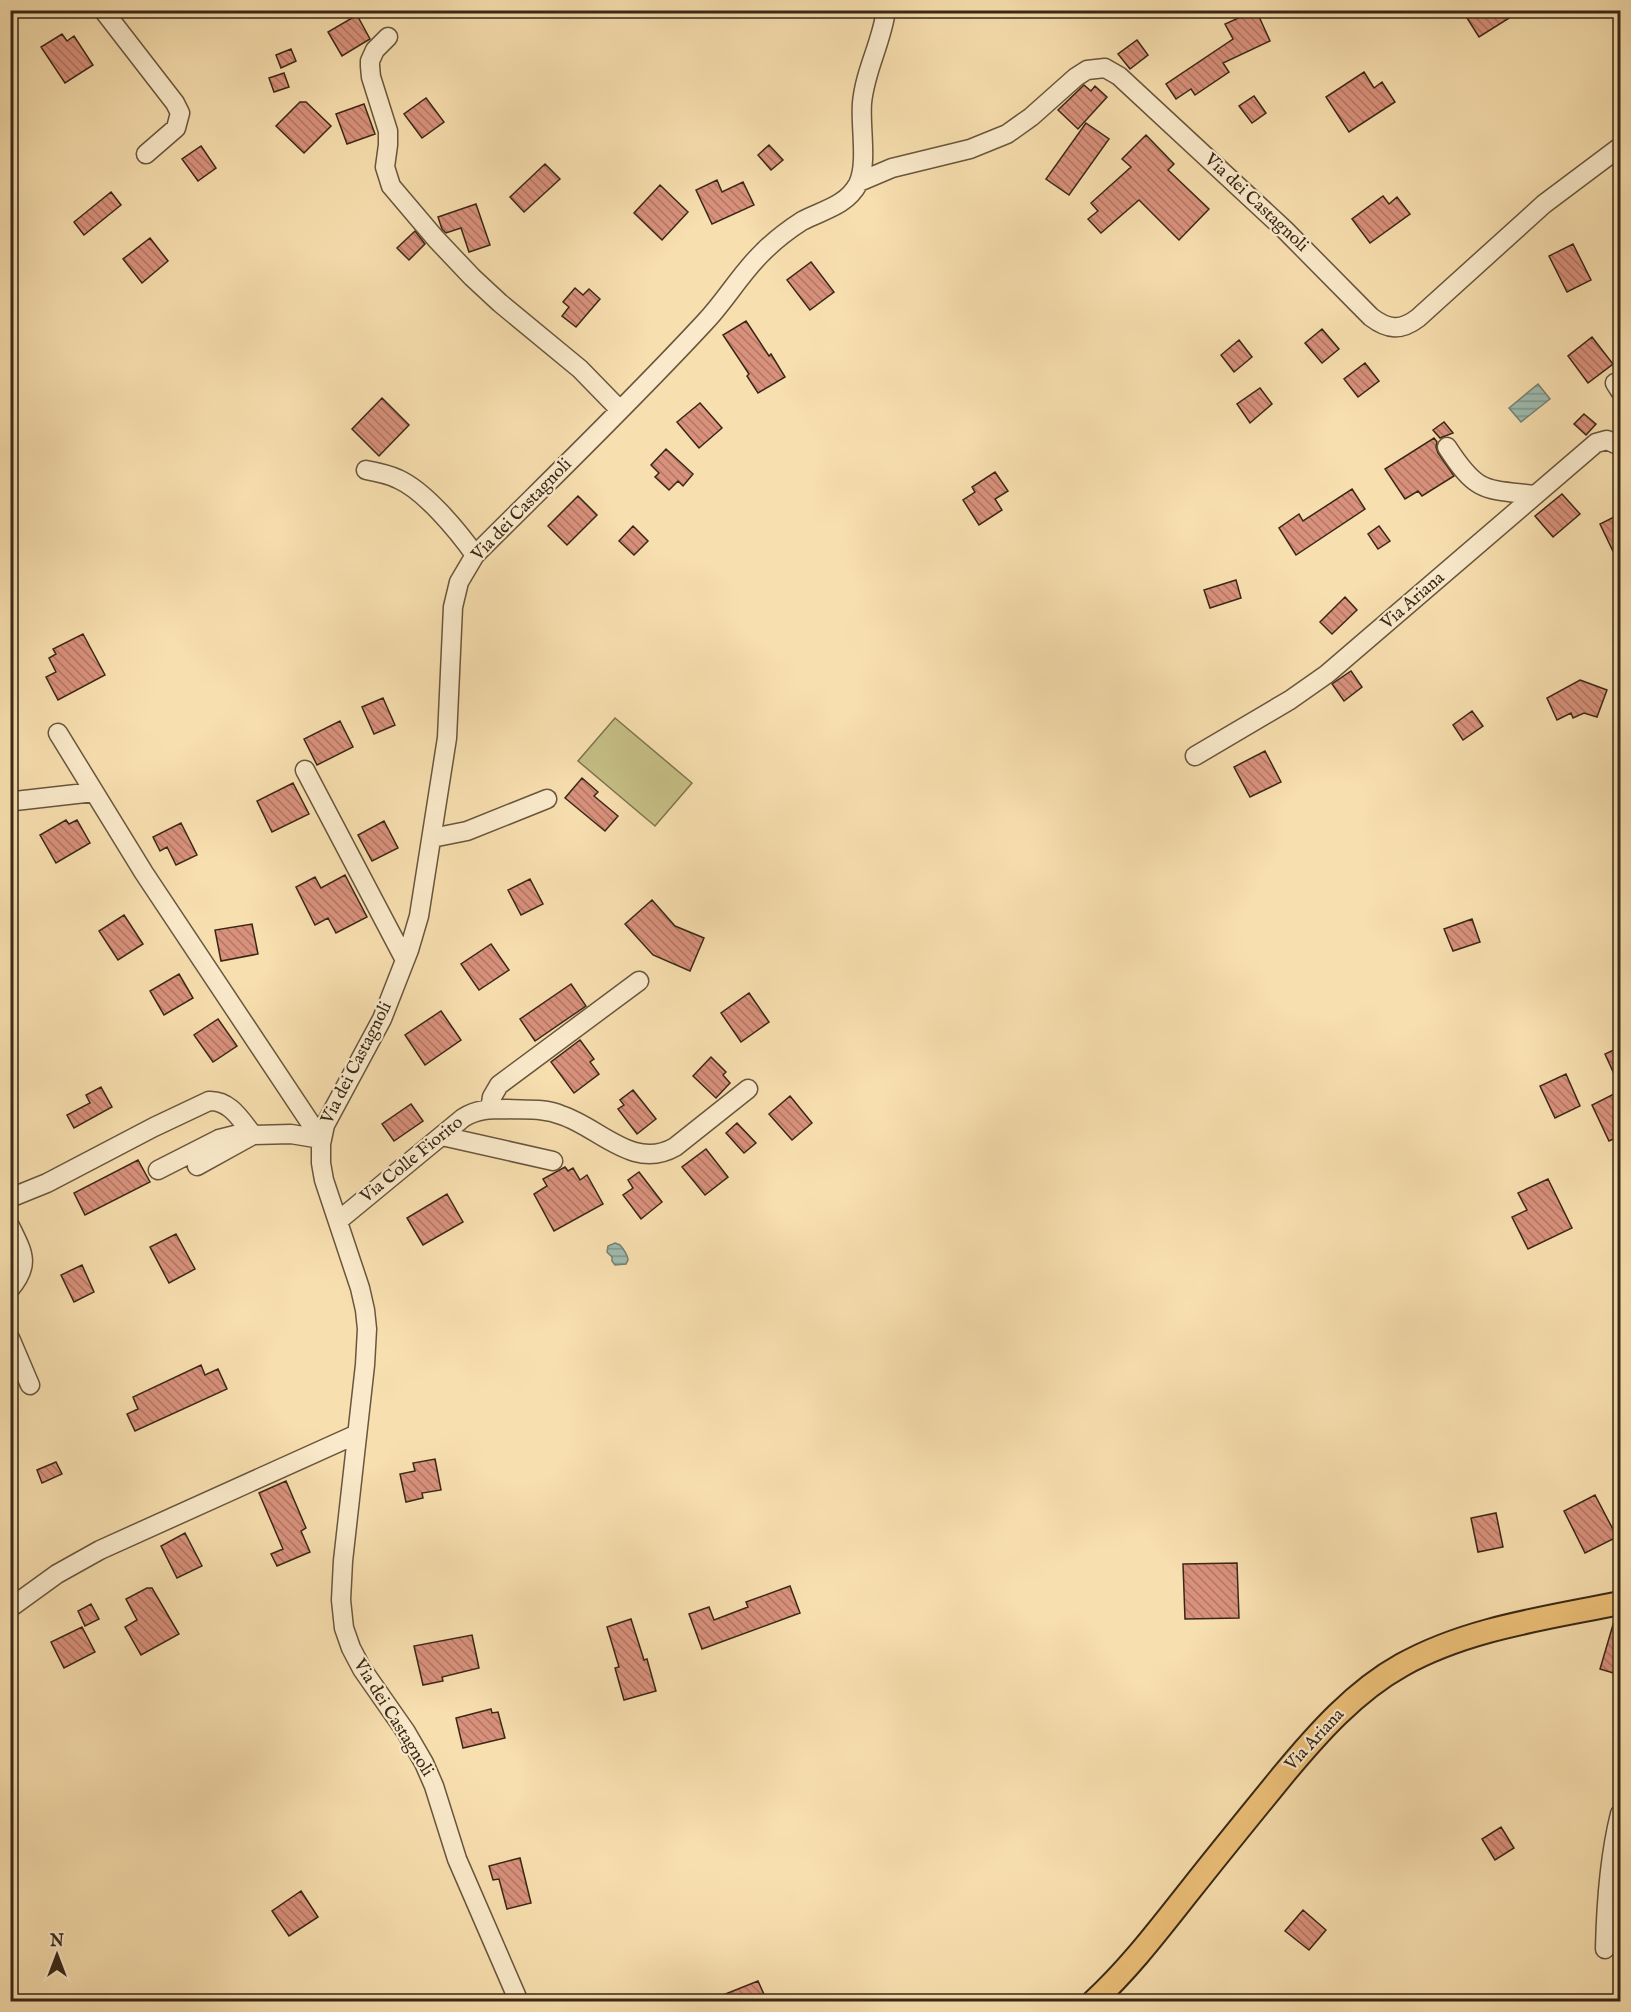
<svg xmlns="http://www.w3.org/2000/svg" width="1631" height="2012" font-family="'IM FELL English',serif">
  <style>
    .pitch { fill: #c5bf85; stroke: #7f744e; stroke-width: 1.5 }
    .water { fill: url(#water-rules); stroke: #768173; stroke-width: 1.5 }
    .building { fill: url(#building-back-hatch); stroke: #392817; stroke-width: 1.5 }
    .lines { fill: none; stroke-linecap: round; stroke-linejoin: round }
    .minor-casing { stroke: #69563d; stroke-width: 21 }
    .major-casing { stroke: #392817; stroke-width: 26 }
    .minor { stroke: #faeacb; stroke-width: 18 }
    .major { stroke: #ecc078; stroke-width: 22 }
    .labels { text-anchor: middle; dominant-baseline: central; stroke-width: 4.5; stroke-linejoin: round; paint-order: stroke }
    .street-label { font-size: 18px; fill: #392817; stroke: #faeacb }
  </style>
  <defs>
    <pattern id="water-rules" width="6" height="5" patternUnits="userSpaceOnUse" patternTransform="scale(1.5)"><rect width="6" height="5" fill="#9ebcb1"/><path d="M0 2.5h6" fill="none" stroke="#82998f"/></pattern>
    <pattern id="building-back-hatch" width="6" height="6" patternUnits="userSpaceOnUse" patternTransform="scale(1.5)"><rect width="6" height="6" fill="#d9917c"/><path d="M-1 5l2 2M0 0l6 6M5-1l2 2" fill="none" stroke="#b17665"/></pattern>
  </defs>
  <rect width="100%" height="100%" fill="#f8dfaf"/>
  <filter id="stains"><feTurbulence type="fractalNoise" baseFrequency=".00333" numOctaves="4"/><feColorMatrix values="0 0 0 0 .2 0 0 0 0 .09 0 0 0 0 .02 0 0 0 .5 -.17"/></filter>
  <radialGradient id="worn" r=".72"><stop offset=".6" stop-color="#630" stop-opacity="0"/><stop offset="1" stop-color="#630" stop-opacity=".3"/></radialGradient>
  <!-- pitch -->
  <path class="pitch" d="M615,718L692,783L655,826L578,761Z"/>
  <!-- water -->
  <path class="water" d="M1538,384L1550,399L1521,422L1509,408Z
    M615,1243L620,1245C623,1248 628,1256 628,1260L626,1264L615,1265L612,1261V1257L607,1252L608,1246Z"/>
  <!-- building -->
  <path class="building" d="M1256,10L1270,41L1223,63L1229,72L1195,95L1191,89L1176,99L1166,84L1233,39L1225,24Z
    M1462,10H1522L1479,37Z
    M357,15L370,39L342,56L328,32Z
    M62,34L67,41L74,36L93,65L65,83L41,47Z
    M1137,40L1148,55L1130,69L1118,54Z
    M291,49L296,61L281,68L276,55Z
    M1364,72L1374,88L1382,82L1395,102L1349,132L1326,97Z
    M284,73L289,87L274,92L269,78Z
    M1084,85L1091,91L1095,86L1107,97L1078,129L1058,110Z
    M1254,96L1266,113L1252,123L1239,106Z
    M426,98L444,122L422,138L404,114Z
    M300,102H306L331,126L304,153L276,126Z
    M364,104L375,134L347,144L336,114Z
    M1086,123L1109,139L1069,195L1046,179Z
    M1146,135L1174,164L1168,170L1209,209L1179,240L1139,200L1101,233L1088,219L1098,211L1091,203L1131,167L1122,159Z
    M769,145L783,160L771,170L758,155Z
    M201,146L216,168L198,181L182,159Z
    M545,164L560,179L524,212L510,197Z
    M717,180L722,192L743,182L754,205L712,224L696,190Z
    M660,185L688,212L662,240L634,213Z
    M111,192L121,205L84,235L74,222Z
    M1383,196L1389,204L1397,197L1410,214L1370,243L1352,219Z
    M476,204L490,245L469,252L461,228L446,233L442,229L438,217Z
    M415,231L425,244L409,260L397,248Z
    M150,238L168,261L142,283L123,259Z
    M1573,244L1591,280L1567,292L1549,256Z
    M811,262L834,292L810,310L787,280Z
    M575,288L583,295L589,289L600,299L576,327L562,316L569,307L563,302Z
    M746,321L769,356L771,354L785,377L758,393L747,376L749,374L723,335Z
    M1322,329L1339,349L1322,363L1305,343Z
    M1592,337L1613,364L1588,383L1568,356Z
    M1239,340L1252,357L1234,372L1221,355Z
    M1365,363L1379,381L1358,397L1344,379Z
    M1260,388L1272,404L1250,423L1237,404Z
    M382,398L409,425L379,456L352,429Z
    M700,403L722,428L699,448L677,422Z
    M1584,414L1596,424L1586,435L1574,424Z
    M1444,422L1453,433L1440,438L1433,430Z
    M1434,438L1437,442L1436,447L1438,453L1454,476L1422,496L1418,491L1405,499L1385,469Z
    M666,449L693,474L683,486L678,481L669,490L655,477L659,473L651,465Z
    M995,472L1008,491L995,499L1002,510L979,525L963,500L975,492L972,487Z
    M1352,489L1365,509L1296,555L1279,528L1299,514L1303,521Z
    M1562,494L1580,514L1553,537L1535,516Z
    M578,496L597,515L567,545L548,526Z
    M1620,514V566L1600,524Z
    M633,526L648,541L634,555L619,541Z
    M1379,526L1390,541L1378,549L1368,534Z
    M1236,580L1241,598L1210,608L1204,590Z
    M1345,597L1357,610L1332,634L1320,622Z
    M83,634L105,675L58,700L46,677L56,672L49,658L56,654L53,649Z
    M1351,671L1362,687L1344,701L1332,684Z
    M1580,680L1607,690L1597,717L1584,713L1573,718L1571,713L1557,720L1547,698Z
    M383,698L395,725L374,734L362,707Z
    M1472,711L1483,726L1463,740L1453,725Z
    M340,721L353,747L317,765L304,739Z
    M1265,751L1281,782L1250,797L1234,767Z
    M582,778L598,792L594,796L618,816L605,831L565,798Z
    M293,783L309,814L272,832L257,801Z
    M66,820L69,824L77,820L90,843L56,863L40,835Z
    M384,821L398,848L372,861L358,835Z
    M181,823L197,855L176,865L167,847L160,851L153,837Z
    M345,875L367,917L336,933L328,918L315,925L296,887L315,877L321,888Z
    M530,879L543,904L521,915L508,890Z
    M652,900L675,926L704,938L690,971L653,955L625,924Z
    M124,915L143,944L118,960L99,931Z
    M1472,919L1480,942L1453,951L1444,929Z
    M252,924L258,954L221,961L215,930Z
    M491,944L509,970L479,990L461,964Z
    M179,974L193,998L164,1015L150,991Z
    M571,984L586,1006L535,1041L520,1019Z
    M749,993L769,1022L741,1042L721,1013Z
    M441,1011L461,1040L425,1065L405,1035Z
    M218,1019L237,1046L213,1062L194,1035Z
    M580,1040L594,1059L590,1062L599,1074L574,1093L551,1062Z
    M1620,1047V1087L1605,1054Z
    M711,1057L726,1072L723,1075L730,1083L716,1098L693,1076Z
    M1566,1074L1580,1106L1555,1118L1540,1086Z
    M101,1087L112,1107L74,1128L67,1115L90,1103L86,1095Z
    M633,1090L656,1119L637,1134L618,1109L624,1105L620,1100Z
    M1620,1091V1136L1609,1141L1592,1105Z
    M790,1096L812,1123L792,1140L769,1114Z
    M411,1104L423,1121L394,1141L382,1124Z
    M737,1123L756,1143L744,1153L726,1133Z
    M706,1149L728,1177L705,1195L682,1167Z
    M138,1160L150,1182L85,1215L74,1193Z
    M565,1167L568,1171L573,1168L580,1180L587,1175L603,1204L554,1231L534,1194L547,1186L543,1179Z
    M639,1172L662,1202L641,1219L623,1195L633,1188L628,1180Z
    M1548,1179L1572,1228L1528,1249L1512,1217L1527,1210L1518,1193Z
    M447,1194L463,1222L423,1245L407,1218Z
    M176,1234L195,1269L169,1283L150,1247Z
    M82,1265L94,1292L74,1302L61,1275Z
    M201,1365L205,1375L218,1369L227,1389L135,1431L127,1414L138,1409L133,1397Z
    M435,1459L441,1490L422,1493L423,1498L406,1502L400,1474L415,1471L413,1463Z
    M56,1462L62,1474L42,1483L37,1470Z
    M286,1481L306,1528L301,1531L310,1552L277,1566L271,1554L283,1549L259,1493Z
    M1595,1495L1617,1537L1585,1553L1564,1511Z
    M1496,1513L1503,1547L1478,1552L1471,1518Z
    M185,1533L202,1566L177,1578L161,1546Z
    M1237,1563L1239,1618L1185,1619L1183,1564Z
    M790,1586L800,1613L702,1649L689,1614L709,1607L714,1620L748,1607L746,1602Z
    M147,1588H152L179,1634L141,1655L125,1627L137,1620L126,1599Z
    M91,1604L99,1619L85,1626L78,1611Z
    M1620,1617V1675L1600,1669L1615,1618Z
    M631,1619L644,1660L647,1659L656,1691L624,1700L615,1668L619,1667L607,1627Z
    M82,1627L95,1652L64,1668L51,1642Z
    M472,1635L479,1668L442,1677L443,1681L423,1685L414,1646Z
    M491,1709L492,1713L498,1712L505,1738L463,1748L456,1718Z
    M1501,1827L1514,1848L1495,1860L1482,1839Z
    M520,1858L531,1903L507,1909L499,1879L493,1880L489,1866Z
    M301,1891L318,1917L289,1936L272,1911Z
    M1303,1910L1326,1930L1309,1950L1285,1931Z
    M758,1981L767,2001H708Z"/>
  <g class="lines">
    <defs>
      <path id="minor" d="M103,10L175,103L180,113L176,128L146,154
        M388,37L375,50L370,61V66L371,77L388,131V145L385,167L391,186L436,239L472,277L500,303L580,369L619,409
        M859,182L892,168L970,149L1007,134L1031,117L1076,77L1087,70L1105,68L1119,76L1285,230L1371,317C1388,330 1401,331 1418,318L1544,204L1620,147
        M1615,383L1620,391
        M1447,447C1477,493 1483,489 1535,495
        M366,470C377,472 388,474 398,479C425,491 458,531 475,555
        M58,733L144,873L321,1139
        M1195,756L1290,700L1327,674L1596,443L1607,440L1620,446
        M305,770L405,960
        M15,801L94,792
        M432,838L467,831L547,799
        M490,1109L492,1097L499,1085L639,981
        M442,1136L553,1161
        M197,1166L253,1135L291,1134L321,1139
        M158,1170L219,1139L239,1134
        M10,1198L47,1183L154,1127L209,1101C230,1100 241,1120 253,1135
        M338,1221L463,1118C477,1109 490,1109 507,1109C525,1110 544,1108 561,1115C599,1127 633,1171 675,1147L748,1089
        M10,1226C23,1253 31,1264 10,1289
        M10,1338L30,1385
        M10,1608L57,1574L100,1550L357,1434
        M1605,1949C1606,1903 1609,1858 1620,1814
        M519,2002L457,1859L434,1786L424,1763L406,1732L362,1669L351,1648L344,1628L341,1600L343,1561L365,1365L367,1329L365,1310L360,1288L324,1180L321,1163V1144L325,1125L382,1019L409,950L419,916L447,738L453,607L459,582L475,555C552,478 631,402 705,322C726,300 741,273 763,252C775,240 788,230 802,221C823,210 846,206 858,184C868,164 860,126 862,103C865,70 882,42 886,10"/>
      <path id="major" d="M1093,2002C1130,1968 1160,1928 1191,1889C1221,1851 1252,1813 1283,1775C1317,1734 1355,1691 1402,1665C1468,1628 1548,1618 1620,1603"/>
    </defs>
    <!-- minor casing -->
    <use href="#minor" class="minor-casing"/>
    <!-- major casing -->
    <use href="#major" class="major-casing"/>
    <!-- minor -->
    <use href="#minor" class="minor"/>
    <!-- major -->
    <use href="#major" class="major"/>
  </g>
  <g class="labels">
    <!-- street labels -->
    <g class="street-label">
      <text transform="translate(1256 203) rotate(43)">Via dei Castagnoli</text>
      <text transform="translate(522 510) rotate(-46)">Via dei Castagnoli</text>
      <text transform="translate(1413 601) rotate(-41)">Via Ariana</text>
      <text transform="translate(357 1063) rotate(-63)">Via dei Castagnoli</text>
      <text transform="translate(412 1160) rotate(-39)">Via Colle Fiorito</text>
      <text transform="translate(393 1718) rotate(58)">Via dei Castagnoli</text>
      <text transform="translate(1315 1740) rotate(-47)">Via Ariana</text>
    </g>
  </g>
  <!-- margin -->
  <rect width="1631" height="2012" fill="none" stroke="#f8dfaf" stroke-width="36"/>
  <rect x="12" y="12" width="1607" height="1988" fill="none" stroke="#392817" stroke-width="3"/>
  <rect x="18" y="18" width="1595" height="1976" fill="none" stroke="#392817" stroke-width="1.5"/>
  <!-- north arrow -->
  <g transform="translate(57 1955)" stroke="#faeacb" stroke-width="4.5" paint-order="stroke">
  <path d="M0-4.5L10 22L0 15L-10 22Z" fill="#392817"/>
  <text y="-9" font-size="16" font-weight="bold" text-anchor="middle" fill="#392817">N</text>
  </g>
  <rect width="100%" height="100%" filter="url(#stains)"/>
  <rect width="100%" height="100%" fill="url(#worn)"/>
</svg>
